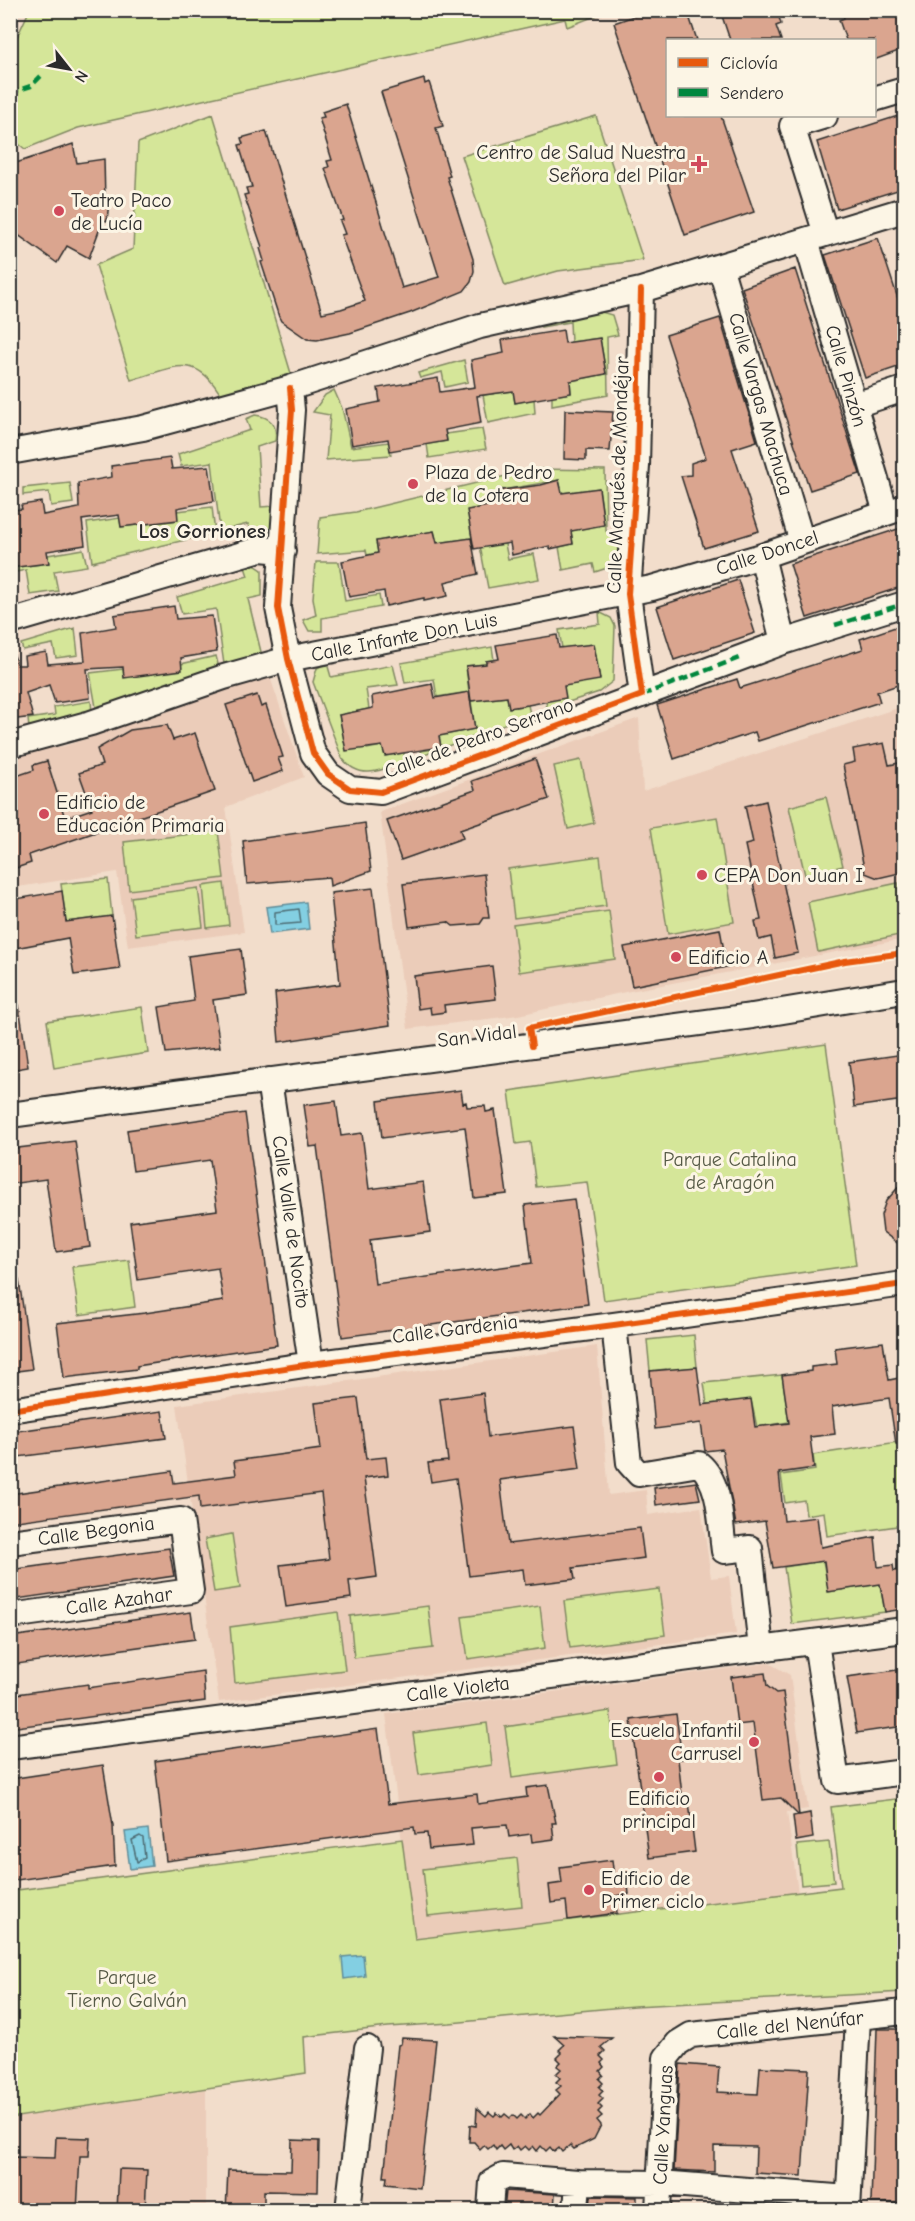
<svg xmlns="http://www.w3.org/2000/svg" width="915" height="2221" font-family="'Comic Neue',sans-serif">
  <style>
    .built { fill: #ebccb9 }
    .green { fill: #d5e699; stroke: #808862; stroke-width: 1.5 }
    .water { fill: #83cfe2; stroke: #608d99; stroke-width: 1.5 }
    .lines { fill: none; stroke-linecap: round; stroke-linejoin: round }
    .shore { stroke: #4e6d74; stroke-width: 1.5 }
    .building { fill: #daa58f; stroke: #2b2b2b; stroke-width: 1.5 }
    .minor-casing { stroke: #2b2b2b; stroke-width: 28 }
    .minor { stroke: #fcf5e5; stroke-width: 24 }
    .quiet { stroke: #00873e; stroke-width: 4.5; stroke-dasharray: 9 4.5; stroke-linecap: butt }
    .cycleway-casing { stroke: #fcf5e5; stroke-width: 10 }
    .cycleway { stroke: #e8590c; stroke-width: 6 }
    .poi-dot { fill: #d1495b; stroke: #fcf5e5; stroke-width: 2 }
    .labels { text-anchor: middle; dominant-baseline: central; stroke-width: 6; stroke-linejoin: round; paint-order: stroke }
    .poi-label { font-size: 20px; fill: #2b2b2b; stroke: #fcf5e5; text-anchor: start }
    .street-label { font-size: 20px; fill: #2b2b2b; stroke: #fcf5e5 }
    .park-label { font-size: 20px; fill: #565a46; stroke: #fcf5e5 }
    .neighbourhood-label { font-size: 21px; font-weight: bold; fill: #2b2b2b; stroke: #fcf5e5 }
  </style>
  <rect width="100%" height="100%" fill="#f2ddcb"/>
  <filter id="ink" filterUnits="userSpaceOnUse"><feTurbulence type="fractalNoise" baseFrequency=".0167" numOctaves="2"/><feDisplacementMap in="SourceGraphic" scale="12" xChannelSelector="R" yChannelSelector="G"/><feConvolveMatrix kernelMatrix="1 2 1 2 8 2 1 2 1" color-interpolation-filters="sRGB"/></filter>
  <g filter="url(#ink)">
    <!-- built -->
    <path class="built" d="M269,674L304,777L226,807L244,932L128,947L117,872L11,888V754L65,746Z
      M904,706V939L630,991L518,1015L408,1029L380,812L639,718L643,791Z
      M597,1346L609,1495L646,1490L648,1515L701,1507L711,1578L729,1576L736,1634L219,1702L177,1405Z
      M769,1663L790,1675L808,1809L787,1812L798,1893L414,1939L386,1714Z
      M206,2089V2210H11L10,2118Z"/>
    <!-- green -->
    <path class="green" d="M29,11V10L608,11L567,27L565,19L78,128L25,149L11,138V50Z
      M213,114L293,380L222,397C195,350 174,368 131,380L96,265L133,249L138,143Z
      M596,116L643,260L558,271L505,286L462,156Z
      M598,311L612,315L618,335L607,337L608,395L552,405V396L571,393L570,381L606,374L600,338L571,342L570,322L541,327V323Z
      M464,360L468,382L445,387L442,372L420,378L418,373Z
      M334,390L342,408L351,447L389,442L391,455L326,460L330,415L313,412L325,395Z
      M513,391L515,403L534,399L535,413L488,423L483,395Z
      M255,415C270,417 278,424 275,441L257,447L261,507L275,506L276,521L267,534L251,537L248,524L220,531L212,462L181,466L178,454L250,430L246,419Z
      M482,429L486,449L429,458L427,444L447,441L446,434Z
      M535,469L605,470L606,531L620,533L618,558L613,566L595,572L593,564L563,570L559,547L573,544L571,531L604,524L599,488L562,493L559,480L502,490L504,503L468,510L472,538L437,543L434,531L376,541L378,553L367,555L366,550L317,554L320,517L356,512Z
      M70,483L73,503L51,506L49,492L23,495V488Z
      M212,507L215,533L92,562L87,523L120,518L121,527L177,520V511Z
      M496,543L497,545L505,544L508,559L534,554L539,579L488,588L480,546Z
      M83,549L87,566L54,571L58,591L30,595L26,570L11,573V568L48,563V555Z
      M316,562H339L345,601L379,595L381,607L322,618V631H309L303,620L316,615L313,598Z
      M244,564L256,566L262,570V596L248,599L263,660L225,671L216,609L182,614L177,597L248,576Z
      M599,612L611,618L615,626L613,681L599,692L547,709L546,701L564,686L600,679L594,644L562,648L559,630L600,624Z
      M75,628L78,655L56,658L53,644L23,650L21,644Z
      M492,647L494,660L486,661V664L466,666L469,692L437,697L434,679L405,683L401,663Z
      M216,656L220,672L97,713L90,673L123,669L124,677Z
      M327,663L331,677L393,665L398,685L366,689L369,709L339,715L367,749L382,746L385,756L404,753L406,761C382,770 360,782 342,758L313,682L317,668Z
      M507,697L509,708L528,705L530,714L422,756L421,751L441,748L439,736L475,729L471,701Z
      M91,701L92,714L29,728L28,719L55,715L54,707Z
      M581,760L594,823L568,829L554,766Z
      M826,797L843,866L805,875L789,807Z
      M717,817L734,922L668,934L651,828Z
      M218,831L224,878L129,890L124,842Z
      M600,856L606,906L514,918L508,869Z
      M108,879L112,916L66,922L61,884Z
      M224,883L229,925L207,928L203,886Z
      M898,883L904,916V934L818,952L808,902Z
      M198,888L203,927L136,935L131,897Z
      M609,911L615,959L519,972L513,924Z
      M142,1007L148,1053L54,1068L47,1021Z
      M826,1044L856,1265L604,1300L587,1182L536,1187L530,1142L516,1144L509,1091Z
      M129,1260L135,1307L79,1315L72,1267Z
      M694,1335L697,1367L679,1369L667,1375L666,1369L650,1371L647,1340Z
      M782,1375L789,1422L757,1427L751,1400L707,1404L704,1383Z
      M904,1441V1525L827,1536L824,1512L806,1515L804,1500L785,1503L781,1475L815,1470L813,1455Z
      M232,1534L240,1588L214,1592L205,1539Z
      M823,1561L829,1592L880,1584L885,1612L792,1624L784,1567Z
      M659,1589L665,1635L570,1648L564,1601Z
      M428,1606L433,1648L354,1658L350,1616Z
      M540,1606L545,1648L468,1659L462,1617Z
      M338,1612L345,1670L235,1683L230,1627Z
      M610,1711L617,1764L512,1778L505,1727Z
      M487,1723L492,1765L419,1775L413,1733Z
      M904,1798V1992L634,2006L450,2023L388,2027L304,2037L306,2073L11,2118L10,1891L402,1839L415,1939L841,1887L831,1807Z
      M829,1842L834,1882L801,1885L797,1845Z
      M517,1858L522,1906L428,1916L423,1869Z"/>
    <!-- water -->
    <path class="water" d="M306,902L309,929L270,934L266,907Z
      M148,1829L152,1866L130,1869L125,1832Z
      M363,1955L365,1976L344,1979L342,1957Z"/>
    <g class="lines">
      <!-- shore -->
      <path class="shore" d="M299,909L301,923L275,925V912Z
        M140,1836L143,1838L145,1858L137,1862L132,1840Z"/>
    </g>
    <!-- building -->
    <path class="building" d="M651,10H687L697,40H668V116H721L754,212L685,235L614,23Z
      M720,10H777L781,24L776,26L781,40H730Z
      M842,10H901L904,19V49L874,60V40H846L839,20L844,18Z
      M424,79L425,84L429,82L443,126L436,128L450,176L447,177L473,259L474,271L471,282L464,291L410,313L350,333L317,340L307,339L281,321L279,317L261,262L264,261L260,248L262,247L244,195L248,194L246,188L252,187L239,145L243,144L241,138L266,131L322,313L341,309L365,301L341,235L345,234L340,221L343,220L325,168L329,167L327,161L332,160L319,118L324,117L322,112L346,104L402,288L439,277L381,92Z
      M904,114V188L837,209L817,142Z
      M73,144L77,163L104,159L105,201H109L107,221L103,220L89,258L67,246L57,263L10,229V165Z
      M878,238L904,317V365L865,378L825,255Z
      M795,269L860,474L810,490L742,288Z
      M720,318L757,441L732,449L759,531L704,548L681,476L691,475V463L706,458L666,335Z
      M563,330L565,343L600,338L606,374L570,381L571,393L515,403L513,391L477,396L481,423L445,430L447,441L390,451L388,439L352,445L346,409L380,402L378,388L438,378L440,392L475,387L471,360L504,353L502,340Z
      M565,410L613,412L610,451L586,450V460L564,459Z
      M170,458L172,469L209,466L214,501L177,508L178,520L121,527L119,515L82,520L85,545L47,551L49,563L10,568V510L22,509L21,505L41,502L43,515L79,508L78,483L112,477L111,466Z
      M559,480L562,493L599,488L604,525L571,531L573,544L550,549V546L512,555L510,543L474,549L467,510L504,503L502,490L541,485Z
      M904,527V586L807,618L790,564Z
      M434,531L437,543L471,538L478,574L445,582L448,596L424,601V598L386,606L384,591L349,597L342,561L378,553L376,541Z
      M738,580L755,633L674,660L657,607Z
      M174,606L176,619L212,616L217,652L181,658L182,670L124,678L123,667L87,669L90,698L55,703L49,685L26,693L33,717L10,720V655H14L17,665H25L24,656L46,652L48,664L85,661L82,633L116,627L114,615Z
      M904,624V683L877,692L880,702L758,741L755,732L674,759L657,705L737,679L740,688L863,649L860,639Z
      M557,635L559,648L594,644L600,680L564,686L566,698L528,705L509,708L507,697L471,701L466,666L486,664V661L499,659L496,645Z
      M432,684L435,698L469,692L475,729L439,736L441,747L385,756L382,746L346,751L339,715L373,708L372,696Z
      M257,695L261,707L266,705L283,757L278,758L283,771L252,782L226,705Z
      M167,725L173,740L195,733L215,791L29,855L31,863L13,869L10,861V778L34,770L33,765L47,761L65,818L92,809L79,773L102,765L97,749L130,730Z
      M884,743L889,765L904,762V820L901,821L904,837V872L878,878L865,873L843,765L855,762L853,749Z
      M535,759L549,799L460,830L463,838L401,860L387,821L475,790L472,781Z
      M766,801L798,953L775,958L771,937L759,940L755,921L761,920L745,845L753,843L745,806Z
      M365,823L371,871L330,886L329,877L247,884L243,841Z
      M484,874L489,918H484L480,924L453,926L448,922L409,927L403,884Z
      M373,888L390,1025L279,1042L275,993L340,984L331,893Z
      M62,891L66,922L112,916L120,969L74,975L68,938L10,949V929H13L10,900Z
      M720,929L727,967L632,986L624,947Z
      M241,949L247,995L213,1000L220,1047L166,1053L159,1007L194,1001L188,956Z
      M492,966L496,999L444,1005L445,1012L431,1014L430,1007L418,1009L414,976Z
      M19,1005L28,1067L10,1070V1006Z
      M904,1054V1100L854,1107L849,1062Z
      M461,1090L463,1103L466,1102L467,1107L485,1106L486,1112L495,1110L507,1194L474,1198L465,1127L382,1138L378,1101Z
      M336,1101L341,1136L362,1133L369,1189L423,1182L430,1232L370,1240L375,1284L532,1263L525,1205L574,1199L588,1304L342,1337L317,1146L310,1147L304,1105Z
      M245,1113L277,1345L137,1366V1369L64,1378L57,1323L145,1313L223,1301L218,1268L138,1280L130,1222L217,1210L210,1160L133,1171L127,1130Z
      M75,1141L90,1247L56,1252L46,1179L10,1184V1149Z
      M904,1181V1248L883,1232L881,1215L886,1201Z
      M19,1280L32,1369L10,1372V1281Z
      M883,1342L889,1380L904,1377V1444H896L889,1398L832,1407L835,1434L810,1437L814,1468L779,1473L784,1521L817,1517L821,1547L875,1537L878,1567L893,1565L894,1571L904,1569L903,1609L885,1612L880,1584L828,1592L824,1561L773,1568L765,1521L736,1525L722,1449L705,1451L701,1423L655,1429L650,1371L697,1367L702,1405L751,1399L755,1427L789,1423L782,1375L811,1371V1367L837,1364L835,1348Z
      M483,1393L488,1437L574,1426L580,1469L500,1480L508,1544L640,1528L644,1558L573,1568L575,1579L525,1585L523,1569L469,1576L456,1478L431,1482L428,1463L448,1461L440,1399Z
      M358,1398L366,1459L386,1457L388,1475L364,1478L377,1577L349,1581L351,1598L286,1607L280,1565L329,1559L321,1493L200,1509L199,1496L10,1522V1494L172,1471L174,1483L236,1475L234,1461L321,1449L315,1403Z
      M162,1411L166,1438L10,1458V1432Z
      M696,1482L700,1499L656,1505L654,1488Z
      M169,1548L174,1576L10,1600V1570Z
      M191,1612L195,1639L10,1665V1637Z
      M904,1669V1726L857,1733L847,1677Z
      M203,1671L205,1701L10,1728V1695L88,1684V1688Z
      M765,1673L767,1686L776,1693L783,1692L799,1815L810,1813L813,1838L796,1841L793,1816L798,1815L781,1798L763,1800L753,1723L737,1725L731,1677Z
      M676,1714L682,1759H678L682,1795L688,1794L695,1852L649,1858L631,1720Z
      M378,1729L388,1804L477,1794L478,1804L527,1797L526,1788L548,1785L556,1823H552L554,1839L532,1842L531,1834L509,1837L507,1825L471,1828L473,1845L429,1849L427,1833L415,1834L414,1827L166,1861L155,1761Z
      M103,1765L113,1826L115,1866L10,1881V1779Z
      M612,1860L614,1878L627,1876L629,1894L615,1896L617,1913L568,1920L566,1901L551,1903L549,1885L562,1883L560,1867Z
      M877,2029H904V2203H871Z
      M554,2036L612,2038L601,2047L605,2051L600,2056L604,2060L601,2063L604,2067L600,2071L603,2075L599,2079L603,2083L599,2087L603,2091L599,2095L603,2099L598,2104L602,2108L598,2112L602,2116L597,2120L601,2125L594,2139L574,2149L570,2145L562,2152L559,2148L554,2152L550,2147L546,2151L541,2146L537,2151L533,2146L529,2150L525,2146L520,2150L517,2146L512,2150L509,2145L503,2150L500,2146L496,2150L493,2145L488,2149L484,2145L480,2149L474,2142H469L470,2125L476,2126L477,2108L486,2116L489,2112L494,2116L497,2113L502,2117L505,2114L510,2118L513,2115L517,2119L521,2115L525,2119L530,2114L533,2118L538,2113L540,2115L560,2094L556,2090L561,2086L556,2082L560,2078L556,2074L561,2069L557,2066L561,2062L557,2058L562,2053L559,2050L564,2045Z
      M402,2038L436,2040L420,2188L386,2184L387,2177H384L398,2045L401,2044Z
      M680,2064L719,2067L717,2092L758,2094L760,2067L809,2069L802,2176L755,2173L756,2147L714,2146V2172L674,2170Z
      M56,2137L90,2138L89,2156H80L77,2211H10L13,2157L55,2158Z
      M292,2140L319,2141L318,2192L264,2191V2211H226L228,2170L291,2171Z
      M119,2169L147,2170L145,2211H117Z
      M506,2191L555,2194L554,2211H504Z
      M591,2196L637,2197V2211H590Z"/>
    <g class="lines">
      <defs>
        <path id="minor" d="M874,99L904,90
          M825,116L792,126L826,234
          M806,240L886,513
          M720,266L802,542
          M641,290L637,466L628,594L642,695
          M290,388L292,410L278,608L288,659L313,753L328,774L350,789L381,792L783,642L762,556
          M855,405L904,389
          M10,452L143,428L290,388L480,326L641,290L904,210
          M10,622L260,549L283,551
          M783,642L904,604
          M10,745L91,723L224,677L288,659L652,588L762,556L904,507
          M269,1080L311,1364
          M10,1115L752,1016L904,991
          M614,1325L629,1463L639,1474L699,1464C722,1483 720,1524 724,1551L750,1548L761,1649
          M10,1410L311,1364L614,1325L904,1284
          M10,1542L181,1520L191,1591L10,1616
          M816,1642L837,1781L904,1772
          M10,1747L904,1630
          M348,2210L367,2048
          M490,2210L492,2182L503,2176L578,2182L660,2183L848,2198
          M576,2210L578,2182
          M658,2210L666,2058L678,2043L691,2035L904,2012
          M848,2210L858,2018"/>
      </defs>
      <!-- minor casing -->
      <use href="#minor" class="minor-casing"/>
      <!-- minor -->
      <use href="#minor" class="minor"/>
      <!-- quiet -->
      <path class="quiet" d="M10,93L31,86L43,74
        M835,625L904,604
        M642,695L739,658"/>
      <defs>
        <path id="cycleway" d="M290,388L292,410L278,608L288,659L313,753L328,774L350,789L381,792L642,695L628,594L637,466L641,290
          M532,1046L529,1028L845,961L904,953
          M10,1410L311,1364L614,1325L904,1284"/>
      </defs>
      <!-- cycleway casing -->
      <use href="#cycleway" class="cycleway-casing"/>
      <!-- cycleway -->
      <use href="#cycleway" class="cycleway"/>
    </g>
  </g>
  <!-- markers -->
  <g class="poi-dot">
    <path d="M696 155h6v6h6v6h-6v6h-6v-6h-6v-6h6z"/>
    <circle cx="59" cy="211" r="6"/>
    <circle cx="413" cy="484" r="6"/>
    <circle cx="44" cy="814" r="6"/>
    <circle cx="702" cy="875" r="6"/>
    <circle cx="676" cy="957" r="6"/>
    <circle cx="754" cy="1742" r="6"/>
    <circle cx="659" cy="1777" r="6"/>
    <circle cx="589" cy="1890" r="6"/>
  </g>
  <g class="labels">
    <!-- poi labels -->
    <g class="poi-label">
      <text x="686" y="152" text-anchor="end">Centro de Salud Nuestra<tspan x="686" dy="23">Señora del Pilar</tspan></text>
      <text x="71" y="200">Teatro Paco<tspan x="71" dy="23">de Lucía</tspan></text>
      <text x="425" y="472">Plaza de Pedro<tspan x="425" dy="23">de la Cotera</tspan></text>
      <text x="56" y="802">Edificio de<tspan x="56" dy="23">Educación Primaria</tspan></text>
      <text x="714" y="875">CEPA Don Juan I</text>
      <text x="688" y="957">Edificio A</text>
      <text x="742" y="1730" text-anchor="end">Escuela Infantil<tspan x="742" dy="23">Carrusel</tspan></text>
      <text x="659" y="1798" text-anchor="middle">Edificio<tspan x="659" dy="23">principal</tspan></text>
      <text x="601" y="1878">Edificio de<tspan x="601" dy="23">Primer ciclo</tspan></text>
    </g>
    <!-- street labels -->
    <g class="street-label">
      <text transform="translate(846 376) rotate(74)">Calle Pinzón</text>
      <text transform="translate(761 404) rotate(74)">Calle Vargas Machuca</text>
      <text transform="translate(618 475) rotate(-88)">Calle Marqués de Mondéjar</text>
      <text transform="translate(767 553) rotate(-18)">Calle Doncel</text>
      <text transform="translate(404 637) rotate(-11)">Calle Infante Don Luis</text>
      <text transform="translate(479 738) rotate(-20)">Calle de Pedro Serrano</text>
      <text transform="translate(477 1036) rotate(-7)">San Vidal</text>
      <text transform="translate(291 1222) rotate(82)">Calle Valle de Nocito</text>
      <text transform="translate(455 1329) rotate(-7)">Calle Gardenia</text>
      <text transform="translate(96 1531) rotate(-8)">Calle Begonia</text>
      <text transform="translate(119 1601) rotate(-8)">Calle Azahar</text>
      <text transform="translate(458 1689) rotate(-7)">Calle Violeta</text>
      <text transform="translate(790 2025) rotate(-6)">Calle del Nenúfar</text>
      <text transform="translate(663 2125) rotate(-87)">Calle Yanguas</text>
    </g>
    <!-- park labels -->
    <g class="park-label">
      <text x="730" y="1159">Parque Catalina<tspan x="730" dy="23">de Aragón</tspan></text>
      <text x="127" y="1977">Parque<tspan x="127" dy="23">Tierno Galván</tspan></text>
    </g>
    <!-- neighbourhood labels -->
    <g class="neighbourhood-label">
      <text x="202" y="531">Los Gorriones</text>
    </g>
  </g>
  <!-- margin -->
  <rect width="915" height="2221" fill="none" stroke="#fcf5e5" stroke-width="36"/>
  <rect x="18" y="18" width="879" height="2185" fill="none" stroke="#2b2b2b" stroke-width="2" filter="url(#ink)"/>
  <!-- legend -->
  <rect x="666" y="39" width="210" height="78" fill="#fcf5e5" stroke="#a8a49b" stroke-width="1.5"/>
  <rect x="678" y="58" width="30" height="9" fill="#e8590c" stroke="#a8a49b" stroke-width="1.5"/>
  <text x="720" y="69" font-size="18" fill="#2b2b2b">Ciclovía</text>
  <rect x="678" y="88" width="30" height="9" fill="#00873e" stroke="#a8a49b" stroke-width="1.5"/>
  <text x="720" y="99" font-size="18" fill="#2b2b2b">Sendero</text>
  <!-- north arrow -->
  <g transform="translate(69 69) rotate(121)" stroke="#fcf5e5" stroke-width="4.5" paint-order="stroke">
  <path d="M0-4.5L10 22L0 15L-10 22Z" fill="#2b2b2b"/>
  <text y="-9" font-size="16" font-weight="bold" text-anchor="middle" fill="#2b2b2b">N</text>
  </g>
</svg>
